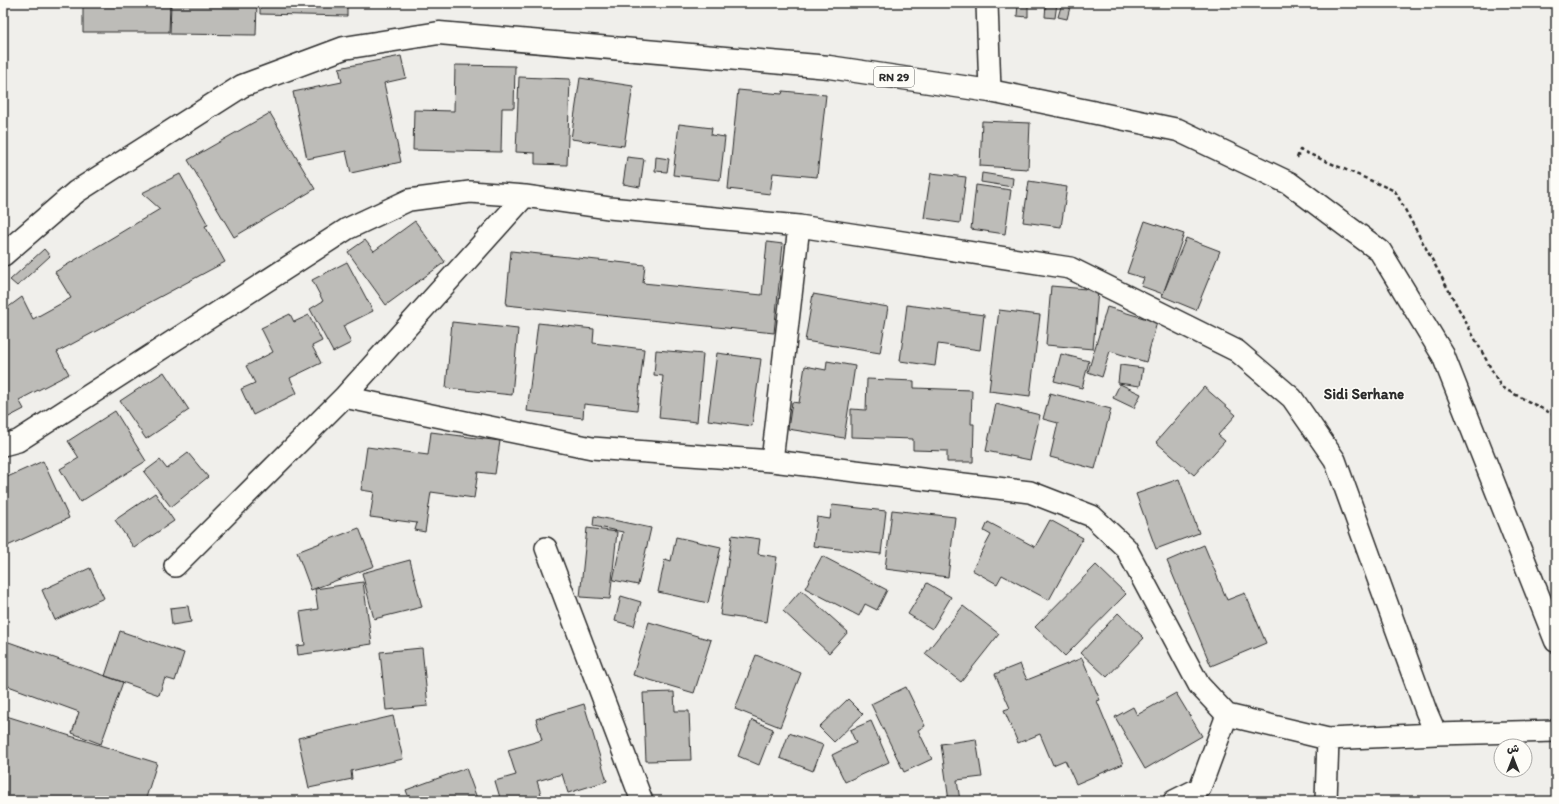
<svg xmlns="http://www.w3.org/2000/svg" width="1559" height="804" font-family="Itim,'Playpen Sans Arabic',sans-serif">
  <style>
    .building { fill: #bdbcb8; stroke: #2b2b2b }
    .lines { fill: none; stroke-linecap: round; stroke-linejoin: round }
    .minor-casing { stroke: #2b2b2b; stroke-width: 24 }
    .primary-casing { stroke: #2b2b2b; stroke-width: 25 }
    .path { stroke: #2b2b2b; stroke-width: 2.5; stroke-dasharray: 4 3; stroke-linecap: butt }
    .minor { stroke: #fdfcf7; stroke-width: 21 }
    .primary { stroke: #fdfcf7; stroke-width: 22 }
    .labels { text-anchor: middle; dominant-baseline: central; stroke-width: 3; stroke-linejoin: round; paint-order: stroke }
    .shield { fill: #fdfcf7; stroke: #6a6a68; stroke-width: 1 }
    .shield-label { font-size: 12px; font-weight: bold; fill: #2b2b2b }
    .quarter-label { font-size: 15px; font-weight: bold; fill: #2b2b2b; stroke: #fdfcf7 }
  </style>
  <rect width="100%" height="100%" fill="#f0efeb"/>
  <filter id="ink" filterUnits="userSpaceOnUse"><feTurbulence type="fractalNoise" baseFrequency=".025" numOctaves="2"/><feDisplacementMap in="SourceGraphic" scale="8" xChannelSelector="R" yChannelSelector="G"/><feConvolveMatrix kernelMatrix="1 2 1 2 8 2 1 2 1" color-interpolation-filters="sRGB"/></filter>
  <g filter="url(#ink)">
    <!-- building -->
    <path class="building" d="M83,3H170L169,32H83Z
      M171,3H257L256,35L170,34Z
      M260,3H347V16L260,14Z
      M1018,3H1028V17L1017,16Z
      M1046,3H1057L1055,18L1045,17Z
      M1062,3H1071L1067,19L1058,17Z
      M3,10L7,11L4,51H3Z
      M401,56L406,78L384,83L401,162L351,173L346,151L307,159L293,92L342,82L339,68Z
      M455,65L515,66L514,108H502L501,152L413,150L414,110L454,111Z
      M519,77L570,79L567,165L535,164V153L516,152Z
      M580,78L633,86L624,146L571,139Z
      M738,90L782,94L783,91L826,95L817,177L773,173L770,194L728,189Z
      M270,113L315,189L234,237L188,160Z
      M982,121L1030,123L1028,169L980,166Z
      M679,124L712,128L711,135L725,137L720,180L673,175Z
      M627,157L644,159L640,187L623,184Z
      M656,157L669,159L667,172L655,171Z
      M931,173L966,177L960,223L924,218Z
      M982,173L1013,178L1012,187L981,182Z
      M180,174L208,225L205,226L225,262L57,352L69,374L19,400L24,409L3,420V311L22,297L33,319L71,298L55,272L160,209L142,193Z
      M1029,181L1067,187L1061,227L1023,222Z
      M976,185L1011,190L1005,234L971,229Z
      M415,221L445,262L386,305L348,252L365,240L374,251Z
      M1145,221L1184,234L1163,294L1141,286L1144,278L1127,273Z
      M1186,238L1220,251L1196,310L1162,296Z
      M767,242L783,244L774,333L506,305L511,251L645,265L643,283L762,295Z
      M44,249L50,256L17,286L10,280Z
      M347,262L373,311L343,326L351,343L333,352L310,309L323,301L312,280Z
      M1051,286L1098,290L1093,349L1046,345Z
      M813,294L888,307L880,353L805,341Z
      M907,305L984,315L980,350L938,344L935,366L900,361Z
      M1107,307L1157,322L1146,362L1110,351L1102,377L1088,372Z
      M999,310L1040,315L1030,396L989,391Z
      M290,314L294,322L309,315L322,341L312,346L321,363L290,378L297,393L253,415L241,389L255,383L246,366L273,352L261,328Z
      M452,322L518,329L512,395L446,388Z
      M538,323L594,329L593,343L644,349L637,410L584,404L583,418L527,411Z
      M656,350L703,354L697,422L659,418L663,376L654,375Z
      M717,353L761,359L752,426L708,420Z
      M1061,354L1089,361L1082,388L1054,381Z
      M827,361L855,366L844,438L788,429L792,402L799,403L805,366L826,370Z
      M1120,365L1143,368L1140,386L1118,383Z
      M164,372L189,410L146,439L120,401Z
      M867,379L914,381V388L972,390L971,424H974L973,462H947V451L913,450V439L851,437V409L866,410Z
      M1120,384L1141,394L1134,408L1113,398Z
      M1204,387L1236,415L1218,435L1225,441L1194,475L1156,442Z
      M1050,393L1111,409L1095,469L1050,457L1058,423L1043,419Z
      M996,404L1040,415L1030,460L986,451Z
      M115,411L146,461L80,502L60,469L79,458L68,441Z
      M431,432L500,441L495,474L478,472L474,498L431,492L425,532L415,530L417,523L370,517L374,492L361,490L367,447L428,455Z
      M188,453L208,477L171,507L144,472L160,460L167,469Z
      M43,461L69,518L3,548V479Z
      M1179,479L1199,533L1156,549L1136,494Z
      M155,493L174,521L134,548L115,520Z
      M832,505L886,511L881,554L813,546L817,517L830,519Z
      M892,510L955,517L948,577L885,569Z
      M594,516L651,528L638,585L613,580L623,532L593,526Z
      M1050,520L1083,538L1049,600L1002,575L997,584L972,570L991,535L984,531L988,522L1035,547Z
      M359,528L374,566L311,590L297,552Z
      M587,528L617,532L610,599L580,597Z
      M732,535L760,539L758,554L777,557L767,622L720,615Z
      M676,537L721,547L708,603L658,592L665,559L671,561Z
      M1204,545L1227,600L1245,593L1266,643L1211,666L1167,561Z
      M822,556L887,590L877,610L865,604L859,616L805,588Z
      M410,560L422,607L374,619L362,573Z
      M1096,565L1126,594L1065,656L1035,627Z
      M90,568L104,598L55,620L42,590Z
      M363,582L372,644L298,655L297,646L305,645L300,612L318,609L315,589Z
      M927,583L951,597L932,629L908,614Z
      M801,590L848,632L829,653L783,611Z
      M621,596L641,602L634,626L615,621Z
      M188,606L191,622L172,625L170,608Z
      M963,606L999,634L961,682L925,654Z
      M1118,613L1144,638L1107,677L1081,653Z
      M649,622L711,640L694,693L633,675Z
      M120,631L184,653L175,681L165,678L159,695L105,676Z
      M3,640L123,682L101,744L72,733L79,712L3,684Z
      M422,648L428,706L386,710L380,652Z
      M756,655L801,673L780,727L735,709Z
      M1082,658L1100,700L1097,701L1123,764L1076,784L1065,760L1053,765L1040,734L1018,743L1004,710L1010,708L995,674L1020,664L1027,680Z
      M906,687L925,726L918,730L932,759L904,772L871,704Z
      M674,692L675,711H689L691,760L646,761L643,693Z
      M1176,693L1202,736L1145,769L1115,717L1133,707L1137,715Z
      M848,699L863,714L834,742L819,727Z
      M584,704L607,781L568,793L562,774L537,781L543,801H501L495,781L516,775L508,750L542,740L536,719Z
      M3,715L157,763L145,801H3Z
      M393,716L403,759L351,771L352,779L309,788L298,738Z
      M752,720L773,729L759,765L738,756Z
      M871,721L889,762L845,782L832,755L856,743L850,730Z
      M789,733L823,745L813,771L780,758Z
      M976,739L982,777L957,780L960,801H949L941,744Z
      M466,768L478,801H410L406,790Z"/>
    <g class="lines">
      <defs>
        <path id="minor" d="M987,3L990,91
          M344,397L592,448L772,461L1030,492L1092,516L1126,548L1199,685L1227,715L1328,739L1436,734L1556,731
          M3,445L18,441L347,229L409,200L470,192L525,196L609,208L799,226L1070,268L1237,351L1292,398L1335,460L1426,711L1436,734
          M772,461L799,226
          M546,548L642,801
          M175,566L344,397L525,196
          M1174,801L1200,788L1227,715
          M1326,801L1328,739"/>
        <path id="primary" d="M3,255L76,192L242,86L344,48L439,33L829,67L990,91L1178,130L1289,183L1380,251L1443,355L1556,641"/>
      </defs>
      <!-- minor casing -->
      <use href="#minor" class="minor-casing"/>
      <!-- primary casing -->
      <use href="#primary" class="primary-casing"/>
      <!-- path -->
      <path class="path" d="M1297,158L1300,150L1395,191L1501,387L1556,416"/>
      <!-- minor -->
      <use href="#minor" class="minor"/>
      <!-- primary -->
      <use href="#primary" class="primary"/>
    </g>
  </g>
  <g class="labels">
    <!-- shield labels -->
    <rect class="shield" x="874" y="67" width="40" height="20" rx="3"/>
    <g class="shield-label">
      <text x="894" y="77">RN 29</text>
    </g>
    <!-- quarter labels -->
    <g class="quarter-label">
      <text x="1364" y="394">Sidi Serhane</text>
    </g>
  </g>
  <!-- margin -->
  <rect width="1559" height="804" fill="none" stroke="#fdfcf7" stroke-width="16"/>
  <rect x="8" y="8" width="1543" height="788" fill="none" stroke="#2b2b2b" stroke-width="1.5" filter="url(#ink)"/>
  <!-- north arrow -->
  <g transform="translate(1513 758)"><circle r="19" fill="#fdfcf7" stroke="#a9a8a5"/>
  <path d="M0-3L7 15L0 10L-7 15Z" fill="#2b2b2b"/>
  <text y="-6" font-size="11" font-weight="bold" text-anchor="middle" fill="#2b2b2b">ش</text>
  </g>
</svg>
